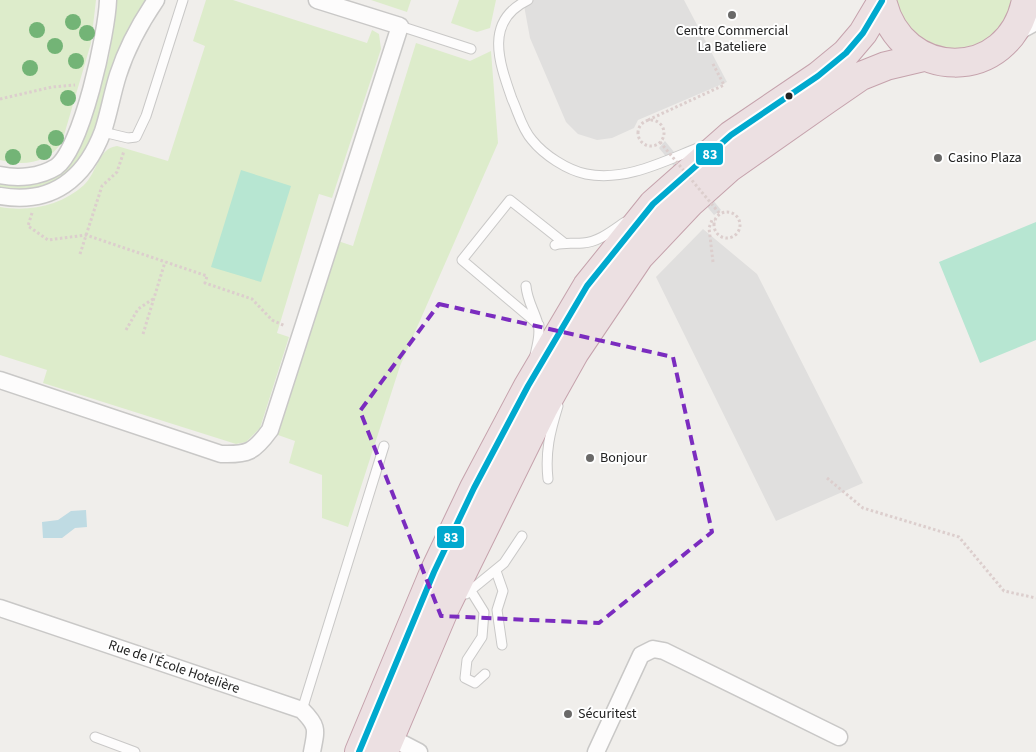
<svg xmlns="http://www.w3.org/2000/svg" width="1036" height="752" font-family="'Source Sans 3',sans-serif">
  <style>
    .grass { fill: #ddeccb }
    .pitch { fill: #b7e6d2 }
    .parking { fill: #e0dfde }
    .water { fill: #bfdbe3 }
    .pier { fill: #dedddd }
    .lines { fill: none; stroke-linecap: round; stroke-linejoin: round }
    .lane-casing { stroke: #c9c8c7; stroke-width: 11 }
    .street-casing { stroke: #c9c8c7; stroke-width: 19 }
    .highway-casing { stroke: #c5a2ac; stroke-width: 30 }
    .path { stroke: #dccecd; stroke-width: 3; stroke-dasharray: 2.5 2.5; stroke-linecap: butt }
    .lane { stroke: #fdfcfc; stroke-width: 9 }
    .street { stroke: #fdfcfc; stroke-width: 16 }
    .highway { stroke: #ece0e2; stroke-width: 28 }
    .path-bridge { stroke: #dccecd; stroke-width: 3; stroke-dasharray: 2.5 2.5; stroke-linecap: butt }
    .bus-1-casing { stroke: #fff; stroke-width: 10 }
    .bus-1 { stroke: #00a9ce; stroke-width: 6 }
    .tree { fill: #73b476 }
    .marked { fill: none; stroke: #7b2cbf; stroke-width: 4; stroke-dasharray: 10 6; stroke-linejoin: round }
    .poi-dot { fill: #6a6968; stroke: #fff; stroke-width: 2 }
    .bus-dot { fill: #222; stroke: #fff; stroke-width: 2 }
    .labels { text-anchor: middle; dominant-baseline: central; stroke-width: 4; stroke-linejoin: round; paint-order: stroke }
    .poi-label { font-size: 14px; fill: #222; stroke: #fff; text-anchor: start }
    .street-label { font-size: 14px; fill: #222; stroke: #fff }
    .line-badge { stroke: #fff; stroke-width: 2 }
    .badge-label { font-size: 14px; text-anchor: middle; font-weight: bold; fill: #fff }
  </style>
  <rect width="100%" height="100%" fill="#f0eeeb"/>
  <!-- grass -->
  <path class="grass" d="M0,0H96L91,43L62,142C48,164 23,166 0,160Z
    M117,0H148C138,20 124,40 116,61C104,92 100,127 83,156C67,184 31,197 0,187V182L70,163L77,153L109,57Z
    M206,0H233L367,43L372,30L379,34L381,49L332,198L319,194L277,333L289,337L260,428L246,442L236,444L43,383L47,370L0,355V207C29,212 61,206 84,185C97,173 98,148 117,146L168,161L205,46L193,41Z
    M371,0H411L407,12Z
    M459,0H496L490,28L477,32L451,23Z
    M896,0H1013C1010,8 1007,18 1003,25C998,33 987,40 979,43C942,59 905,37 896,0Z
    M416,43L470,61L491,51L498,143L400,366L348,527L322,518V475L289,463L295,441L278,435L338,241L353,246Z"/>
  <!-- pitch -->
  <path class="pitch" d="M241,170L291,186L261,282L211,267Z
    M1036,222V340L980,363L939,262Z"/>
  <!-- parking -->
  <path class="parking" d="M523,0H684L727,82L638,120L634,128L612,138L597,140L578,134L566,122L530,38Z
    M703,229L757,274L863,483L776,521L656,277Z"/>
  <!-- water -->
  <path class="water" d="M86,510L87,527L75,528L62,538H43L42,522L58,520L71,511Z"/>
  <!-- pier -->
  <path class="pier" d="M665,141L721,210L714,215L659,148Z"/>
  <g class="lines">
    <defs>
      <path id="lane" d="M528,0C484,21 499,62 512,99C518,112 522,129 532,140C544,155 567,170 586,174C627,182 666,160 703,146
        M400,26L471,49
        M103,132L128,138L136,137L146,116L183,0
        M555,245C565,242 573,244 583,243C599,242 613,230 625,222
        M526,286C527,300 534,310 538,324C541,334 537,345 535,355
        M539,325L462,260L510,200L563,242
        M548,479C545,452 550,432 558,406
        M496,571L503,591L497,610L502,645
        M471,591L484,612L482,637L467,660L465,678L475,683L485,674
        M466,594L504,563L522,536
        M302,710L384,446
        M95,737L135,752"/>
      <path id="street" d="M1014,34L1036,22
        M0,175C18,179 40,177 56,167C82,149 107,32 108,0
        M0,196C52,205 85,179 103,131C109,113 112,94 118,75C126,50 141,22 156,0
        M0,380L221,454C248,455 254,452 270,430L400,26L317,0
        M0,608L302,710C319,727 316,730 312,752
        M390,737L419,752
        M596,752L641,655L653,649L664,651L839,737"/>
      <path id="highway" d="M882,0C900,83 1010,84 1026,0
        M359,752L434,572L474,488L528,386L587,286L653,204L731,135L818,76L846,53L863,33L882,1
        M384,752L445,608L543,409L575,352L639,257L691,202L729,168L826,100L861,76L886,66L924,57"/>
    </defs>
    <!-- lane casing -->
    <use href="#lane" class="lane-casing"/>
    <!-- street casing -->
    <use href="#street" class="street-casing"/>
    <!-- highway casing -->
    <use href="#highway" class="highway-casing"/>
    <!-- path -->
    <path class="path" d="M0,99L52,87L75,85
      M638 133a13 13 0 1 1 26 0a13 13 0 1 1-26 0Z
      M648,120L724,85L712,62
      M714 225a13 13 0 1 1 26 0a13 13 0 1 1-26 0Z
      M32,213L28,226L48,240L86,235L207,276L205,283L252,299L272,320L285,326
      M80,254L102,186L117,172L124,151
      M713,262L709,228L712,220H715
      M126,330L138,309L153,299
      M143,334L165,262
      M827,478L863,508L959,537L1004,591L1036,598"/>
    <!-- lane -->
    <use href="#lane" class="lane"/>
    <!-- street -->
    <use href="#street" class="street"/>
    <!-- highway -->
    <use href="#highway" class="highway"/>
    <!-- path-bridge -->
    <path class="path-bridge" d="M660,142L720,214"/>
    <defs>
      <path id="bus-1" d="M359,752L434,572L474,488L528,386L587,286L653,204L731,135L818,76L846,53L863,33L882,1"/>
    </defs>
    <!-- bus-1 casing -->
    <use href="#bus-1" class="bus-1-casing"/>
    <!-- bus-1 -->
    <use href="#bus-1" class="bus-1"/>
  </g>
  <!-- trees -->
  <g class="tree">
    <circle cx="73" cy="22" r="8"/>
    <circle cx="37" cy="30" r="8"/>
    <circle cx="87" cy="33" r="8"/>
    <circle cx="55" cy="46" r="8"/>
    <circle cx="76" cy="61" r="8"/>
    <circle cx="30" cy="68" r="8"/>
    <circle cx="68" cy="98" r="8"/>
    <circle cx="56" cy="138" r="8"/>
    <circle cx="44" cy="152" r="8"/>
    <circle cx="13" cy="157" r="8"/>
  </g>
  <!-- marked area -->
  <path class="marked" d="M439,304L673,357L712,532L599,623L441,616L360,411Z"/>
  <!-- markers -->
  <g class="poi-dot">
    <circle cx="732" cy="15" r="5"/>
    <circle cx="938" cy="158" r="5"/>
    <circle cx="590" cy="458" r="5"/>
    <circle cx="568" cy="714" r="5"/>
  </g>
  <circle class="bus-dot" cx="789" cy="96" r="4.5"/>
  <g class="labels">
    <!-- poi labels -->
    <g class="poi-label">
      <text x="732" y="31" text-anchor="middle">Centre Commercial<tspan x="732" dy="16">La Bateliere</tspan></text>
      <text x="948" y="158">Casino Plaza</text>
      <text x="600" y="458">Bonjour</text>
      <text x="578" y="714">Sécuritest</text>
    </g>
    <!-- street labels -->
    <g class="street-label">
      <text transform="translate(174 667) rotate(19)">Rue de l'École Hotelière</text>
    </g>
  </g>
  <g class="line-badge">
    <rect x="695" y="142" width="29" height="24" rx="5" fill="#00a9ce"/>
    <rect x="436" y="525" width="29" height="24" rx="5" fill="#00a9ce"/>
  </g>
  <g class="badge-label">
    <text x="710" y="159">83</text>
    <text x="451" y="542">83</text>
  </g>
</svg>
